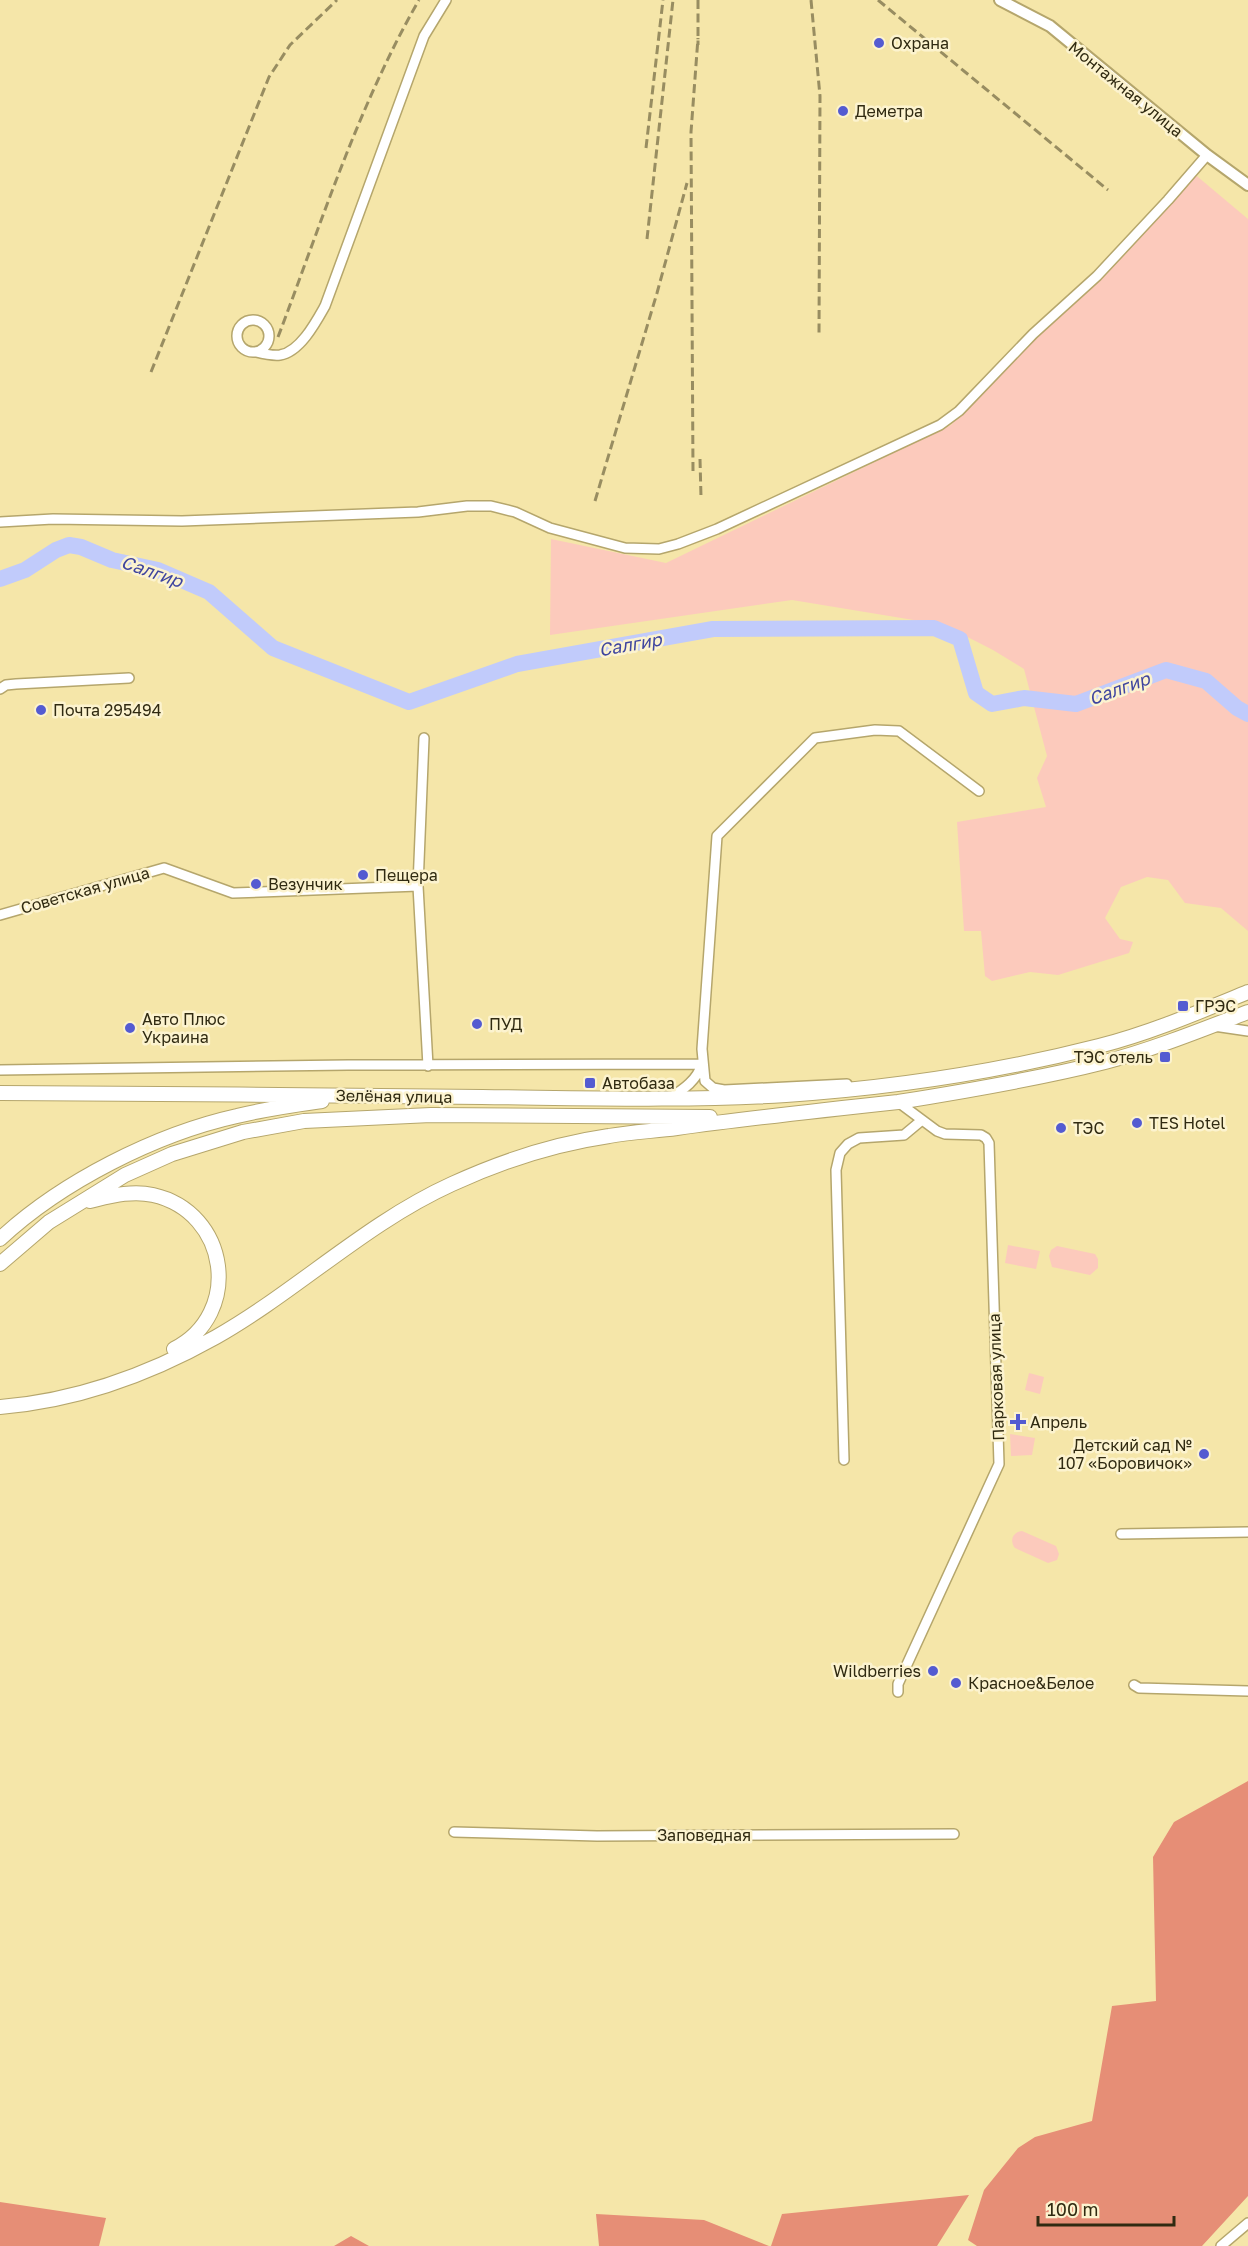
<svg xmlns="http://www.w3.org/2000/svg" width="1248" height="2246" font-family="'Golos Text',sans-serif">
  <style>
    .green { fill: #fccabc }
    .forest { fill: #e68e76 }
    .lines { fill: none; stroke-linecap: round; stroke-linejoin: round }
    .river { stroke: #c1cbfb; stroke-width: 16 }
    .minor-casing { stroke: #b5a66c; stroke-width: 12 }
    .tertiary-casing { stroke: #b5a66c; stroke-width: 14 }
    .primary-casing { stroke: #b5a66c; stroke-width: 16 }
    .minor { stroke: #fff; stroke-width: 9 }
    .tertiary { stroke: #fff; stroke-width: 10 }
    .primary { stroke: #fff; stroke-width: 14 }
    .rail { stroke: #988d61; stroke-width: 3; stroke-dasharray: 9 4.5; stroke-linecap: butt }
    .poi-dot { fill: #545bd1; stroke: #fcf3cf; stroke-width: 2 }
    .labels { text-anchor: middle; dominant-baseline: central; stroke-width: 5; stroke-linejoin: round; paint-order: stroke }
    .poi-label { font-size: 16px; fill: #302a11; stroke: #fcf3cf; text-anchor: start }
    .street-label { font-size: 16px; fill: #302a11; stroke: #fcf3cf }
    .water-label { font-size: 18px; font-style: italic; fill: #3f459f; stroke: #fcf3cf }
  </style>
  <rect width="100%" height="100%" fill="#f5e6a9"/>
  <!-- green -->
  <path class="green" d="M1192,172L1248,219V931L1221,908L1185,903L1168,880L1147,877L1121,887L1105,918L1120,939L1133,942L1129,953L1058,975L1030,972L992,981L985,976L981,931H964L957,822L1046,807L1037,778L1047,756L1024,669L993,650L944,625L792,600L550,635L551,539L666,563L951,425Z
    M1008,1245L1040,1251L1036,1269L1005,1263Z
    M1057,1246L1095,1254L1098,1259V1268L1090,1275L1052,1267L1049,1256L1051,1250Z
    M1029,1373L1044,1377L1040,1394L1025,1390Z
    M1010,1434L1035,1438L1032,1455L1011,1456Z
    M1022,1531L1056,1546L1059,1554L1057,1560L1048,1563L1015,1548C1009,1540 1013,1532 1022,1531Z"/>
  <!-- forest -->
  <path class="forest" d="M1248,1781V2196L1202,2246H977L968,2240L984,2190L1018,2148L1035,2137L1092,2121L1112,2006L1156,2001L1153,1857L1174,1822Z
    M969,2195L937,2246H771L782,2214Z
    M0,2202L106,2218L99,2246H0Z
    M596,2214L704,2220L769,2246H599Z
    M351,2236L369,2246H334Z"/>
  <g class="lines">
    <!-- river -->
    <path class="river" d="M0,579L25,570L56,550L69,545L81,547L112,560L158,570L209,592L273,648L409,702L517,664L713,629L934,628L960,639L976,693L992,704L1024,698L1076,704L1166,670L1206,681L1237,708L1248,714"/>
    <defs>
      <path id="minor" d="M237 336a16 16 0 1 1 32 0a16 16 0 1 1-32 0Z
        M256,352C264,354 272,356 280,355C300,352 316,322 325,306L424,36L446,0
        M0,522L53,519L182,521L418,512L467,506H491L515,512L550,528L625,548L659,549L678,544L717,529L940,425L959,411L1033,334L1097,276L1168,200L1207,155
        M0,689L6,685L16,684L129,678
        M424,738L418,886L428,1066
        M0,915L164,868L233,893L418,886
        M1214,1026L1248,1031
        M0,1070L348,1065L702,1064C697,1080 684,1089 670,1098
        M847,1084L724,1090L713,1088L705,1081L702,1049L717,836L815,738L875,730L899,731L979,791
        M844,1460L836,1170L840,1153L848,1144L859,1138L904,1135L922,1120
        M1121,1534L1248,1532
        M1134,1685L1139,1688L1248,1691
        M898,1692V1684L999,1464L989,1143L986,1138L981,1135L945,1134L937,1131L898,1102
        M454,1832L597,1836L954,1834
        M1221,2246L1248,2223"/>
      <path id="tertiary" d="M1000,0L1050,26L1207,155L1248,185"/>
      <path id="primary" d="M0,1093C161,1093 321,1096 482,1097C583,1098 685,1101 786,1095C891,1088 997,1072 1099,1046C1150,1033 1199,1012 1248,992
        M90,1201C111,1196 132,1190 153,1195C229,1212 243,1314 174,1349
        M0,1239C61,1182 156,1134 237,1116C265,1109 294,1105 322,1101
        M0,1264L49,1222L125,1175L172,1154L243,1132L304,1121L431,1115L710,1117
        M0,1407C75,1401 150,1374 216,1337C297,1291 366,1223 452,1184C502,1161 554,1144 609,1136C631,1132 654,1131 677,1128C750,1118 824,1110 898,1102C967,1091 1038,1079 1105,1062C1154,1049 1201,1030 1248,1012"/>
    </defs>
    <!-- minor casing -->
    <use href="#minor" class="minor-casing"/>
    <!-- tertiary casing -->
    <use href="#tertiary" class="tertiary-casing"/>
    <!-- primary casing -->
    <use href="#primary" class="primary-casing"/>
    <!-- minor -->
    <use href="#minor" class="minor"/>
    <!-- tertiary -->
    <use href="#tertiary" class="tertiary"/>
    <!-- primary -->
    <use href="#primary" class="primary"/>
    <!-- rail -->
    <path class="rail" d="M698,0V45
      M811,0L820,96L819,335
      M878,0L1108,190
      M646,148L663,0
      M647,239L673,0
      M278,337C321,224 358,106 419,0
      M151,372L269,77L290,45L337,0
      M700,459L701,497
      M693,471L691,132L698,38
      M595,501L657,293L687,183"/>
  </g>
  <!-- markers -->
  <g class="poi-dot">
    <circle cx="879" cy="43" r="6"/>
    <circle cx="843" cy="111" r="6"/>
    <circle cx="41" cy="710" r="6"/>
    <circle cx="363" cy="875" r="6"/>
    <circle cx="256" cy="884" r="6"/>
    <rect x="1177" y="1000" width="12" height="12" rx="3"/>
    <circle cx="477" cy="1024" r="6"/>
    <circle cx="130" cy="1028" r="6"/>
    <rect x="1159" y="1051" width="12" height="12" rx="3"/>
    <rect x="584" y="1077" width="12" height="12" rx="3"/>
    <circle cx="1137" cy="1123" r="6"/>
    <circle cx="1061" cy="1128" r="6"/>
    <path d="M1015 1413h6v6h6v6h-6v6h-6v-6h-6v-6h6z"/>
    <circle cx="1204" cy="1454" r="6"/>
    <circle cx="933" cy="1671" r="6"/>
    <circle cx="956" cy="1683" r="6"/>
  </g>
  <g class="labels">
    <!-- poi labels -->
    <g class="poi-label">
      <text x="891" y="43">Охрана</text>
      <text x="855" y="111">Деметра</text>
      <text x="53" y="710">Почта 295494</text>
      <text x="375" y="875">Пещера</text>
      <text x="268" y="884">Везунчик</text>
      <text x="1195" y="1006">ГРЭС</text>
      <text x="142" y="1019">Авто Плюс<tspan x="142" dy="18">Украина</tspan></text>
      <text x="489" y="1024">ПУД</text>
      <text x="1153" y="1057" text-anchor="end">ТЭС отель</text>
      <text x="602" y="1083">Автобаза</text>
      <text x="1149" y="1123">TES Hotel</text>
      <text x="1073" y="1128">ТЭС</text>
      <text x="1030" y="1422">Апрель</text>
      <text x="1192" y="1445" text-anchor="end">Детский сад №<tspan x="1192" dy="18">107 «Боровичок»</tspan></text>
      <text x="921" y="1671" text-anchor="end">Wildberries</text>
      <text x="968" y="1683">Красное&amp;Белое</text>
    </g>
    <!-- street labels -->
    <g class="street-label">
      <text transform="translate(1126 89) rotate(39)">Монтажная улица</text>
      <text transform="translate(85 890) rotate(-16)">Советская улица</text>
      <text transform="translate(394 1096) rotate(1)">Зелёная улица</text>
      <text transform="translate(996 1377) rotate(-92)">Парковая улица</text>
      <text x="704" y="1835">Заповедная</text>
    </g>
    <!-- water labels -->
    <g class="water-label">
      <text transform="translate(152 571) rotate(19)">Салгир</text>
      <text transform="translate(630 644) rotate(-10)">Салгир</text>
      <text transform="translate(1119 688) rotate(-20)">Салгир</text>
    </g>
  </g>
  <!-- scale -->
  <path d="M1038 2216v9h136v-9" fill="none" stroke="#302a11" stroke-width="3"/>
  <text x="1047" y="2216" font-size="18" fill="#302a11" stroke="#fcf3cf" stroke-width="4.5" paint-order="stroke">100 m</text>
</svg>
